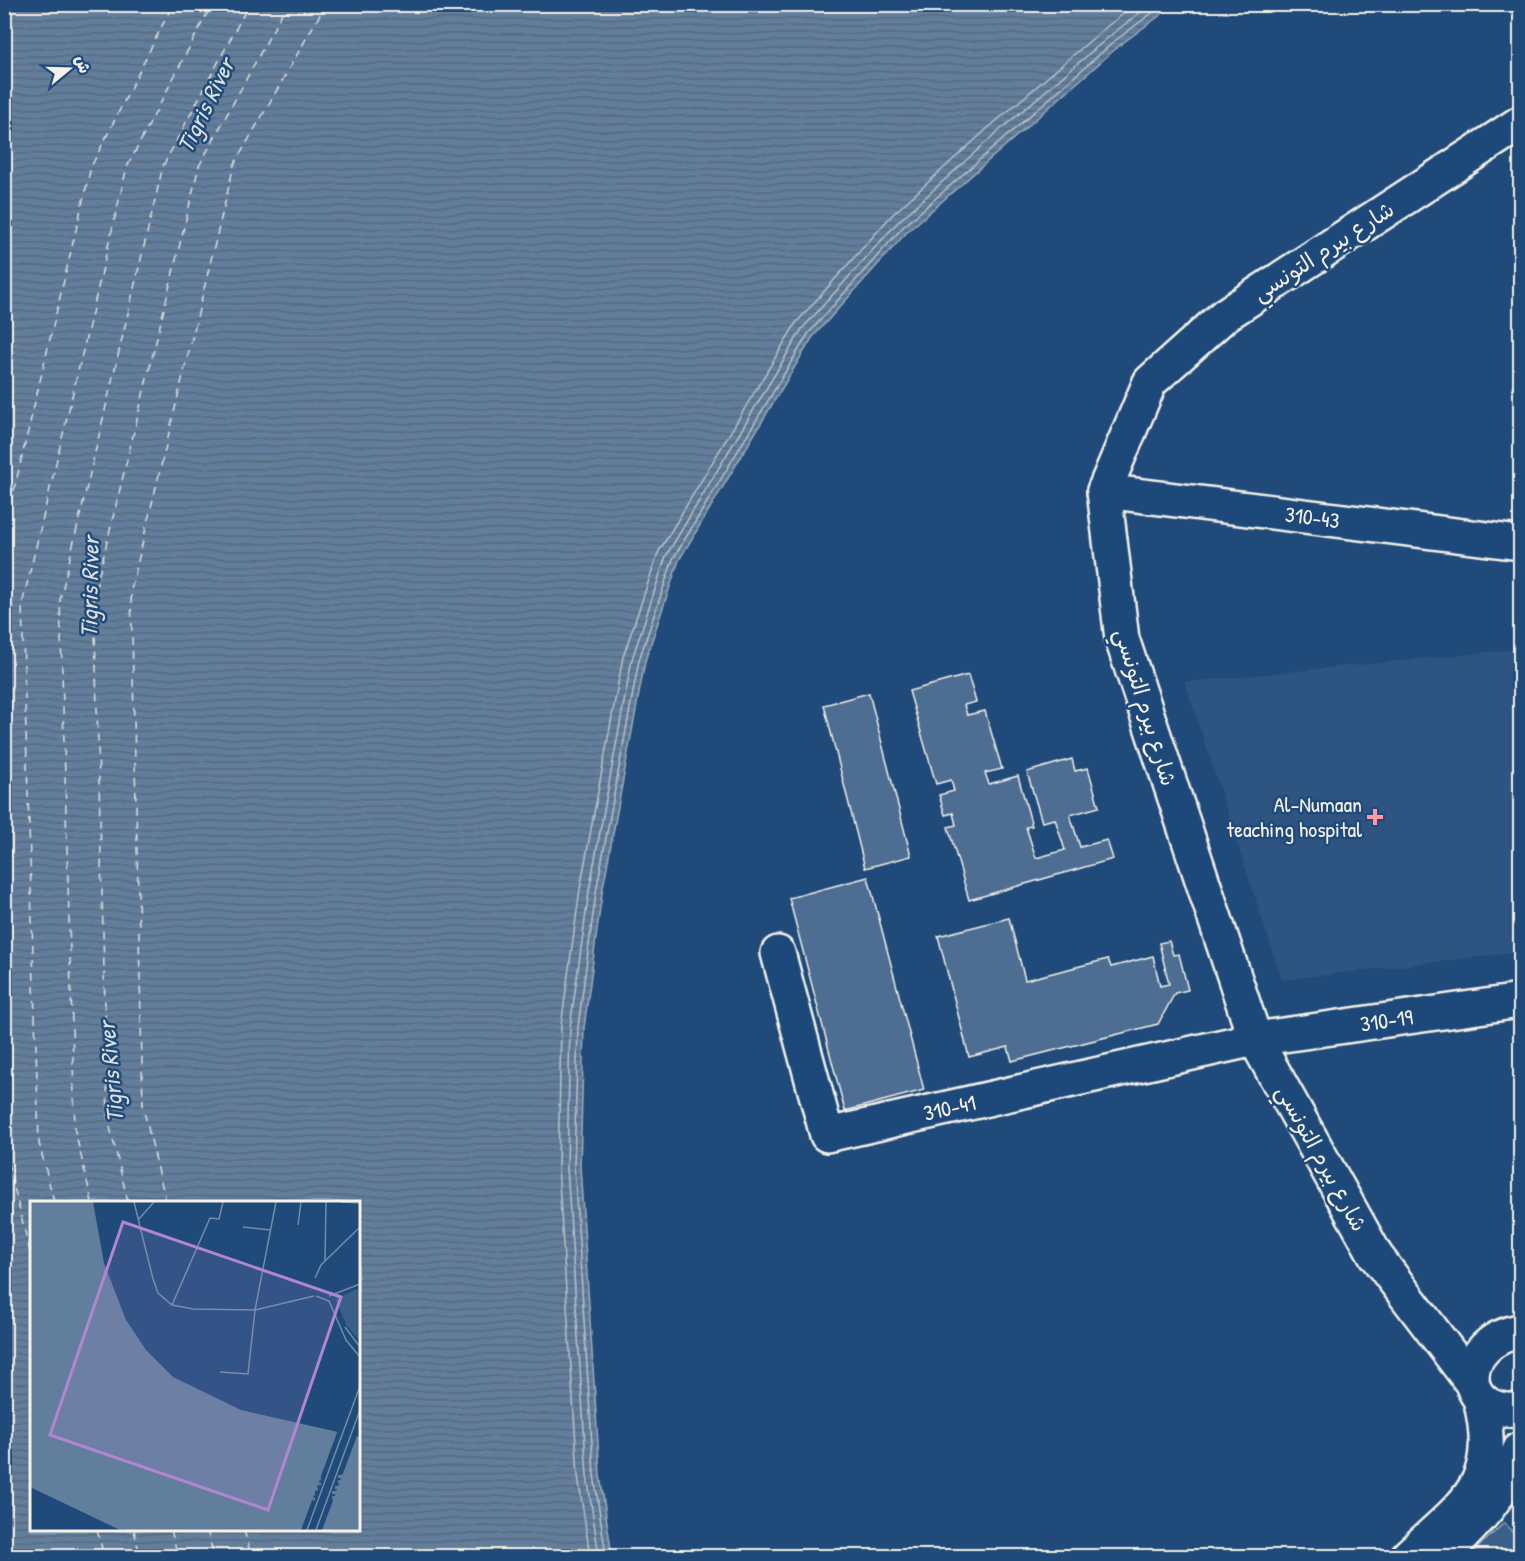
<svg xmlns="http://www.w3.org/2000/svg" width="1525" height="1561" font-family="'Patrick Hand','Playpen Sans Arabic',sans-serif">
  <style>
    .built { fill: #2d5581 }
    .grass { fill: url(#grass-tufts); stroke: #97a8b8; stroke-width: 1.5 }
    .water { fill: url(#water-rules); stroke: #9cacbb; stroke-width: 1.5; fill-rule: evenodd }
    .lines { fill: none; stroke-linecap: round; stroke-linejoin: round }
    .shore { stroke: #bac3ca; stroke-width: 1.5 }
    .ferry { stroke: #dee0dd; stroke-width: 1.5; stroke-dasharray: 8 6; stroke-linecap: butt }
    .building { fill: #4d6e92; stroke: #f4f1e8; stroke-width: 1.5 }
    .street-casing { stroke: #f4f1e8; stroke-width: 38 }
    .primary-casing { stroke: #f4f1e8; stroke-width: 38 }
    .street { stroke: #1f4a7a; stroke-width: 33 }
    .primary { stroke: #1f4a7a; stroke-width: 33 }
    .poi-dot { fill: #ff9aa2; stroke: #1f4a7a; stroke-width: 2 }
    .labels { text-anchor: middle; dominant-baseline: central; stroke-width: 5; stroke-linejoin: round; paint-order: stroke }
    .street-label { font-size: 22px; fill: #f4f1e8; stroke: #1f4a7a }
    .poi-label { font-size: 22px; fill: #f4f1e8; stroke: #1f4a7a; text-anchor: end }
    .water-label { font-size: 24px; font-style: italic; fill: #dee0dd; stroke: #1f4a7a }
    .inset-river { fill: none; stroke: #627e9d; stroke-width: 3 }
    .inset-road { fill: none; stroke: #748da6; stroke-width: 1.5 }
    .view { fill: #b185d1; fill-opacity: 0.15; stroke: #b185d1; stroke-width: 3 }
    .inset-edge { fill: none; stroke: #f4f1e8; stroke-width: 3 }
  </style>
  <defs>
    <pattern id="grass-tufts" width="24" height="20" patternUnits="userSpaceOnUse" patternTransform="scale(1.5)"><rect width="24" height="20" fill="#3a5f88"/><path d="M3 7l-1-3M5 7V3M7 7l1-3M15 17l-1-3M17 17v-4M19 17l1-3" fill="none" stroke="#577699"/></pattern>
    <pattern id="water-rules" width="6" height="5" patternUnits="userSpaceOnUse" patternTransform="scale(1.5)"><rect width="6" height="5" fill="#627e9d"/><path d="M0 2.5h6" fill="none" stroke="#58687a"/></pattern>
  </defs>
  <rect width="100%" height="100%" fill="#1f4a7a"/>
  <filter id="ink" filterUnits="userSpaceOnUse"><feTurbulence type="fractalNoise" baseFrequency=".0167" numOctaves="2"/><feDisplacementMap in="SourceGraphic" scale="12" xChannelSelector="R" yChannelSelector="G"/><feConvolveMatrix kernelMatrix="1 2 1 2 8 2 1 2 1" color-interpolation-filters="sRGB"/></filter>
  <g filter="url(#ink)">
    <!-- built -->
    <path class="built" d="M1520,649V952L1282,980L1185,682Z"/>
    <!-- grass -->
    <path class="grass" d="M1504,1523L1520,1541V1556H1469Z"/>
    <!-- water -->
    <path class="water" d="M5,4L1174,5L1120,45L907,232L812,338L679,560L645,661L602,893L584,1028L580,1166L600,1475L612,1556H5ZM32,1202H358V1530H32Z"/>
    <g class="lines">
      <!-- shore -->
      <path class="shore" d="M590,1556L578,1476L558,1167L561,1026L580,889L623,657L658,553L796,323L892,215L987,129L1105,28L1136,4
        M599,1556L587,1476L567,1167L570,1027L589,891L632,659L666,556L802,329L898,222L993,136L1111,35L1151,4
        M606,1556L594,1475L574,1166L578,1027L596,892L639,660L673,559L808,334L903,227L1116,40L1164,4"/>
      <!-- ferry -->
      <path class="ferry" d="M4,532L91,167L173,4
        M4,1120L6,1155L32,1260
        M54,1202L39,1143L22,605L127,167L212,4
        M92,1202L75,1131L60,600L163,166L249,4
        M128,1202L108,1119L94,595L199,166L287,4
        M166,1202L143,1107L131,590L234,165L326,4
        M97,1530L104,1556
        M134,1530L140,1556
        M171,1530L178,1556
        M207,1530L214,1556
        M244,1530L251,1556"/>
    </g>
    <!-- building -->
    <path class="building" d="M968,675L976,702L964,705L967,715L985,711L1002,769L985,773L989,784L1018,776L1032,826L1026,827L1036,858L1065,850L1055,819L1042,822L1027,772L1072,759L1075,771L1088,768L1099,807L1070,815L1080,847L1107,840L1113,859L969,900L948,827L956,825L953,813L945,815L939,795L954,791L951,780L936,784L909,691Z
      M869,693L911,856L865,868L824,705Z
      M868,877L924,1090L845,1111L789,898Z
      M1009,918L1025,980L1108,959L1111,967L1153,956L1160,986L1169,984L1159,943L1169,941L1173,955L1179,954L1188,990L1175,993L1158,1024L1012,1061L1008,1047L969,1057L938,936Z"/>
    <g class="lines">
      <defs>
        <g id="street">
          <path id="s1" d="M1104,491L1520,543"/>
          <path id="s2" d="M778,953L827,1135L1255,1039L1520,1001"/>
          <path d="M1520,1331C1457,1342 1455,1415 1520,1410"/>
          <path d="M1472,1383L1376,1256L1255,1039L1122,639L1104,491L1150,382L1225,315L1520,123"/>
        </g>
        <path id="primary" d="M1408,1556C1467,1501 1501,1485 1480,1398
          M1442,1556C1480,1519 1501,1499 1520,1449"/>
      </defs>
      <!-- street casing -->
      <use href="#street" class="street-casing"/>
      <!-- primary casing -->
      <use href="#primary" class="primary-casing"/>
      <!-- street -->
      <use href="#street" class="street"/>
      <!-- primary -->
      <use href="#primary" class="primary"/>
    </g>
  </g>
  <!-- markers -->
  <path class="poi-dot" d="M1372 808h6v6h6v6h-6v6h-6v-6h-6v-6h6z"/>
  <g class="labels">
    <!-- street labels -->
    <g class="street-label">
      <text transform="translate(1323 251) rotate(-33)">شارع بيرم التونسي</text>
      <text stroke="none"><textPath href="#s1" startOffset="210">310-43</textPath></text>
      <text transform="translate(1146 707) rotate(73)">شارع بيرم التونسي</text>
      <text stroke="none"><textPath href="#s2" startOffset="760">310-19</textPath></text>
      <text stroke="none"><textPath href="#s2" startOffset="314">310-41</textPath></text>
      <text transform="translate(1322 1158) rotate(61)">شارع بيرم التونسي</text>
    </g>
    <!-- poi labels -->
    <g class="poi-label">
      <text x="1362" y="804">Al-Numaan<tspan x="1362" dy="25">teaching hospital</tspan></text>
    </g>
    <!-- water labels -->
    <g class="water-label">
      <text transform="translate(205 105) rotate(-64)">Tigris River</text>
      <text transform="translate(89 587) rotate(-89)">Tigris River</text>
      <text transform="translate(110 1072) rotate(-95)">Tigris River</text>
    </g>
  </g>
  <!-- overview -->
  <g transform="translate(30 1201)">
    <rect width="330" height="330" fill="#1f4a7a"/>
    <path d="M330,87V140L317,125L305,98Z" fill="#3a5f88"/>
    <path d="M0,1H63L74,62L96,119L116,149L143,176L211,209L330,236V329H90L0,286Z" fill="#627e9d"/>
    <path d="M308,229L328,232L292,329H271Z" fill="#1f4a7a"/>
    <path class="inset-river" d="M0,96L18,168L54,210L109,244L181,268L291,278M0,125L14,172L53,214L108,250L181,273L291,283M0,142L11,177L51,219L107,255L181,278L288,288M0,158L8,181L49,225L105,260L181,284L285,293M0,173L4,185L48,230L104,265L181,289L285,298M308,276L330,271M308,281L330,276M305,287L330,281M302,292L330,286M302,297L330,291"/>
    <path class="inset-road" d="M104,1L123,78L128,92L142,104L163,108L225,109L284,95M311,1L330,2M108,19L124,1M268,24L271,1M213,26L241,29M295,60L296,1M285,77L291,64L330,26M286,95L299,100L316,139L330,156M299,95L330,83M142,104L180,17L189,18L193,1M315,126L330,146M190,171L218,173L225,109L246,1M277,329L330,185M286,329L330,209"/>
    <path class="view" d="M93,21L311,96L238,309L20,234Z"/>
    <rect width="330" height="330" class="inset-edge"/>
  </g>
  <!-- margin -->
  <rect width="1525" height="1561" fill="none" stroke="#1f4a7a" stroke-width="24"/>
  <rect x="12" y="12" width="1501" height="1537" fill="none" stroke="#f4f1e8" stroke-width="2" filter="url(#ink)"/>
  <!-- north arrow -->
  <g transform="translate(69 69) rotate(71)" stroke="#1f4a7a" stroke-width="4.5" paint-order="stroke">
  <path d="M0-4.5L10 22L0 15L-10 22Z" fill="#f4f1e8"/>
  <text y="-9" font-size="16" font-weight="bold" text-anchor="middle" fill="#f4f1e8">ش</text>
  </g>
</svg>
